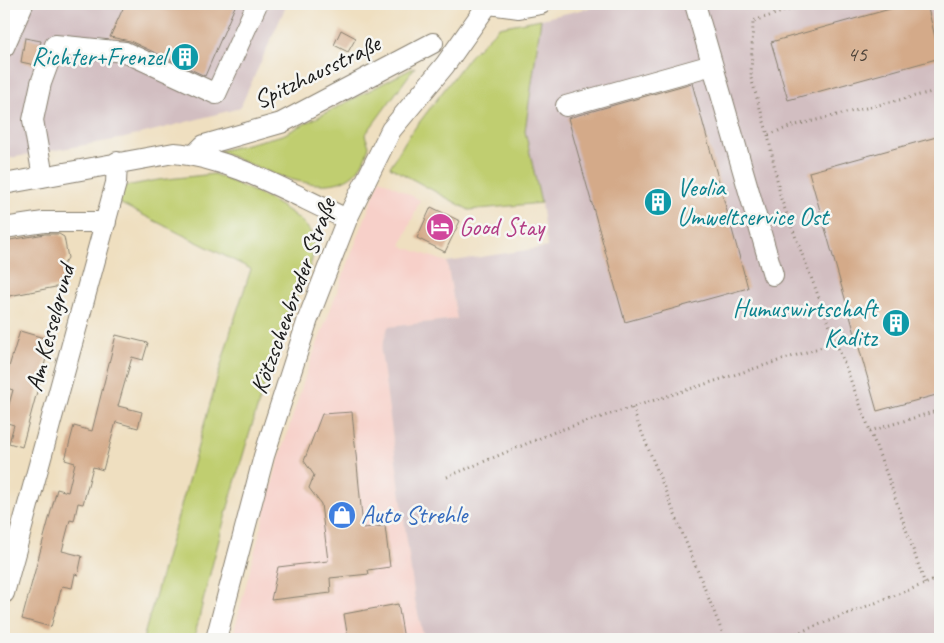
<svg xmlns="http://www.w3.org/2000/svg" width="944" height="643" font-family="Caveat,sans-serif">
  <style>
    .built { fill: #f7d0c9 }
    .industrial { fill: #d2bec1 }
    .green { fill: #c0ce70; stroke: #6e7546 }
    .building { fill: #d4aa89 }
    .lines { fill: none; stroke-linecap: round; stroke-linejoin: round }
    .minor-casing { stroke: #867e6e; stroke-width: 22 }
    .path { stroke: #867e6e; stroke-width: 3; stroke-dasharray: 1 4; stroke-linecap: butt }
    .minor { stroke: #fff; stroke-width: 20 }
    .labels { text-anchor: middle; dominant-baseline: central; stroke-width: 5; stroke-linejoin: round; paint-order: stroke }
    .number-label { font-size: 22px; fill: #4a4037 }
    .culture-label { font-size: 25px; fill: #0d838f; stroke: #f6f6f2; text-anchor: end }
    .street-label { font-size: 25px; fill: #1c1c1c; stroke: #f6f6f2 }
    .hotel-label { font-size: 25px; fill: #b23c85; stroke: #f6f6f2; text-anchor: start }
    .shop-label { font-size: 25px; fill: #366cbe; stroke: #f6f6f2; text-anchor: start }
  </style>
  <rect width="100%" height="100%" fill="#f6f6f2"/>
  <filter id="ink" filterUnits="userSpaceOnUse"><feTurbulence type="fractalNoise" baseFrequency=".02" numOctaves="2"/><feDisplacementMap in="SourceGraphic" scale="10" xChannelSelector="R" yChannelSelector="G"/><feConvolveMatrix kernelMatrix="1 2 1 2 8 2 1 2 1" color-interpolation-filters="sRGB"/></filter>
  <filter id="wash" filterUnits="userSpaceOnUse"><feTurbulence type="fractalNoise" baseFrequency=".0096" numOctaves="4" result="noise"/><feDisplacementMap in="SourceGraphic" scale="20" xChannelSelector="R" yChannelSelector="G"/><feGaussianBlur stdDeviation="1.12" result="paint"/><feColorMatrix in="noise" values="0 0 0 0 0 0 0 0 0 0 0 0 0 0 0 0 0 1.4 0 .05"/><feComposite in="paint" operator="in"/></filter>
  <g filter="url(#wash)">
    <rect width="100%" height="100%" fill="#efdfc0"/>
    <!-- built -->
    <path class="built" d="M380,179L420,200L401,246L447,262L457,319L388,327L381,351L415,600L424,639H232L278,462L307,371Z"/>
    <!-- industrial -->
    <path class="industrial" d="M4,4H287L240,108L125,138L4,159Z
      M607,4H940V639H424L415,600L381,351L388,327L457,319L447,262L547,247L541,203L525,131L541,19Z"/>
    <!-- green -->
    <path class="green" d="M541,19L525,131L541,203L469,210L390,167L408,137L470,56L499,27Z
      M415,67L365,135L369,146C367,152 365,159 362,164C335,210 254,165 219,151L283,135Z
      M214,174C237,184 307,212 313,238C319,264 290,305 282,330C249,432 218,535 194,639H143L231,330L251,269L119,203L120,187L158,180Z"/>
    <g id="blocks">
      <!-- building -->
      <path class="building" d="M125,4H236L205,76L130,41L110,37Z
        M908,4H927L940,58L788,100L771,42Z
        M341,30L356,38L348,52L334,45Z
        M25,38L41,41L35,65L21,62Z
        M692,83L748,288L625,322L568,118Z
        M940,136V394L877,411L809,172Z
        M431,207L460,221L445,252L417,238Z
        M45,234H59L64,237L68,258L63,265L66,285L4,297V241Z
        M20,331L51,340L22,447L9,443L14,425L4,422L13,390L4,387V383Z
        M116,335L148,343L143,360L132,357L118,406L142,412L138,428L116,422L103,470L93,467L83,504L78,503L74,521L70,520L62,551L82,556L78,575L75,574L72,588L62,586L51,627L22,619L57,489L68,492L75,463L65,460L74,426L92,431Z
        M352,412L363,528L385,526L390,567L368,570L369,574L330,578L331,593L271,600L278,567L328,561L321,504L309,488L314,475L304,461L322,414Z
        M398,604L404,639H348L344,614Z"/>
    </g>
  </g>
  <g filter="url(#ink)">
    <use href="#blocks" fill-opacity="0" stroke="#867e6e" stroke-width="1"/>
    <g class="lines">
      <defs>
        <path id="minor" d="M489,4L519,8L541,4
          M695,4L773,275
          M4,47L23,4
          M566,106L712,65
          M195,154L204,145L281,123L433,43
          M43,177L33,120L41,83L55,45L125,52L216,94L257,4
          M4,184L174,153C233,158 293,195 347,219
          M4,228L44,222H106
          M4,593L116,183L117,162
          M216,639L264,456L308,319L347,219L391,130L445,65L488,4"/>
      </defs>
      <!-- minor casing -->
      <use href="#minor" class="minor-casing"/>
      <!-- path -->
      <path class="path" d="M808,4L753,21L751,78L768,135L792,126L940,90
        M768,135L781,199L889,480L925,584
        M632,408L725,639
        M870,431L940,410
        M447,477L557,431L835,343
        M782,639L940,578"/>
      <!-- minor -->
      <use href="#minor" class="minor"/>
    </g>
  </g>
  <!-- icons -->
  <defs>
    <symbol id="building-disc" viewBox="-11 -11 22 22"><circle r="9.5" fill="#0f9aa8" stroke="#f6f6f2"/><path d="M-4-6H4V6H1V3H-1V6H-4ZM-2.5-4.3h1.7v1.8h-1.7ZM.8-4.3h1.7v1.8H.8ZM-2.5-1h1.7V.8h-1.7ZM.8-1h1.7V.8H.8Z" fill="#fff"/></symbol>
    <symbol id="hotel-disc" viewBox="-11 -11 22 22"><circle r="9.5" fill="#d1479c" stroke="#f6f6f2"/><path d="M-6-4.5h1.5V1H6V5H4.5V3h-9V5H-6ZM-4 0a1.8 1.8 0 1 1 3.6 0ZM.5 0V-2.5h3Q6-2.5 6 0Z" fill="#fff"/></symbol>
    <symbol id="shop-disc" viewBox="-11 -11 22 22"><circle r="9.5" fill="#3f7fe0" stroke="#f6f6f2"/><path d="M-5-2.5h2.3a2.7 3.5 0 0 1 5.4 0H5L5.5 6h-11ZM-1.5-2.5h3a1.5 2.3 0 0 0-3 0Z" fill="#fff"/></symbol>
  </defs>
  <g fill-rule="evenodd">
    <use href="#building-disc" x="169" y="41" width="32" height="32"/>
    <use href="#building-disc" x="642" y="186" width="32" height="32"/>
    <use href="#hotel-disc" x="424" y="211" width="32" height="32"/>
    <use href="#building-disc" x="880" y="307" width="32" height="32"/>
    <use href="#shop-disc" x="326" y="499" width="32" height="32"/>
  </g>
  <g class="labels">
    <!-- number labels -->
    <g class="number-label">
      <text x="857" y="54">45</text>
    </g>
    <!-- culture labels -->
    <g class="culture-label">
      <text x="166" y="57">Richter+Frenzel</text>
      <text x="677" y="188" text-anchor="start">Veolia<tspan x="677" dy="29">Umweltservice Ost</tspan></text>
      <text x="877" y="309">Humuswirtschaft<tspan x="877" dy="29">Kaditz</tspan></text>
    </g>
    <!-- street labels -->
    <g class="street-label">
      <text transform="translate(317 72) rotate(-26)">Spitzhausstraße</text>
      <text transform="translate(293 296) rotate(-70)">Kötzschenbroder Straße</text>
      <text transform="translate(50 328) rotate(-75)">Am Kesselgrund</text>
    </g>
    <!-- hotel labels -->
    <g class="hotel-label">
      <text x="459" y="227">Good Stay</text>
    </g>
    <!-- shop labels -->
    <g class="shop-label">
      <text x="361" y="515">Auto Strehle</text>
    </g>
  </g>
  <!-- margin -->
  <rect width="944" height="643" fill="none" stroke="#f6f6f2" stroke-width="20"/>
</svg>
